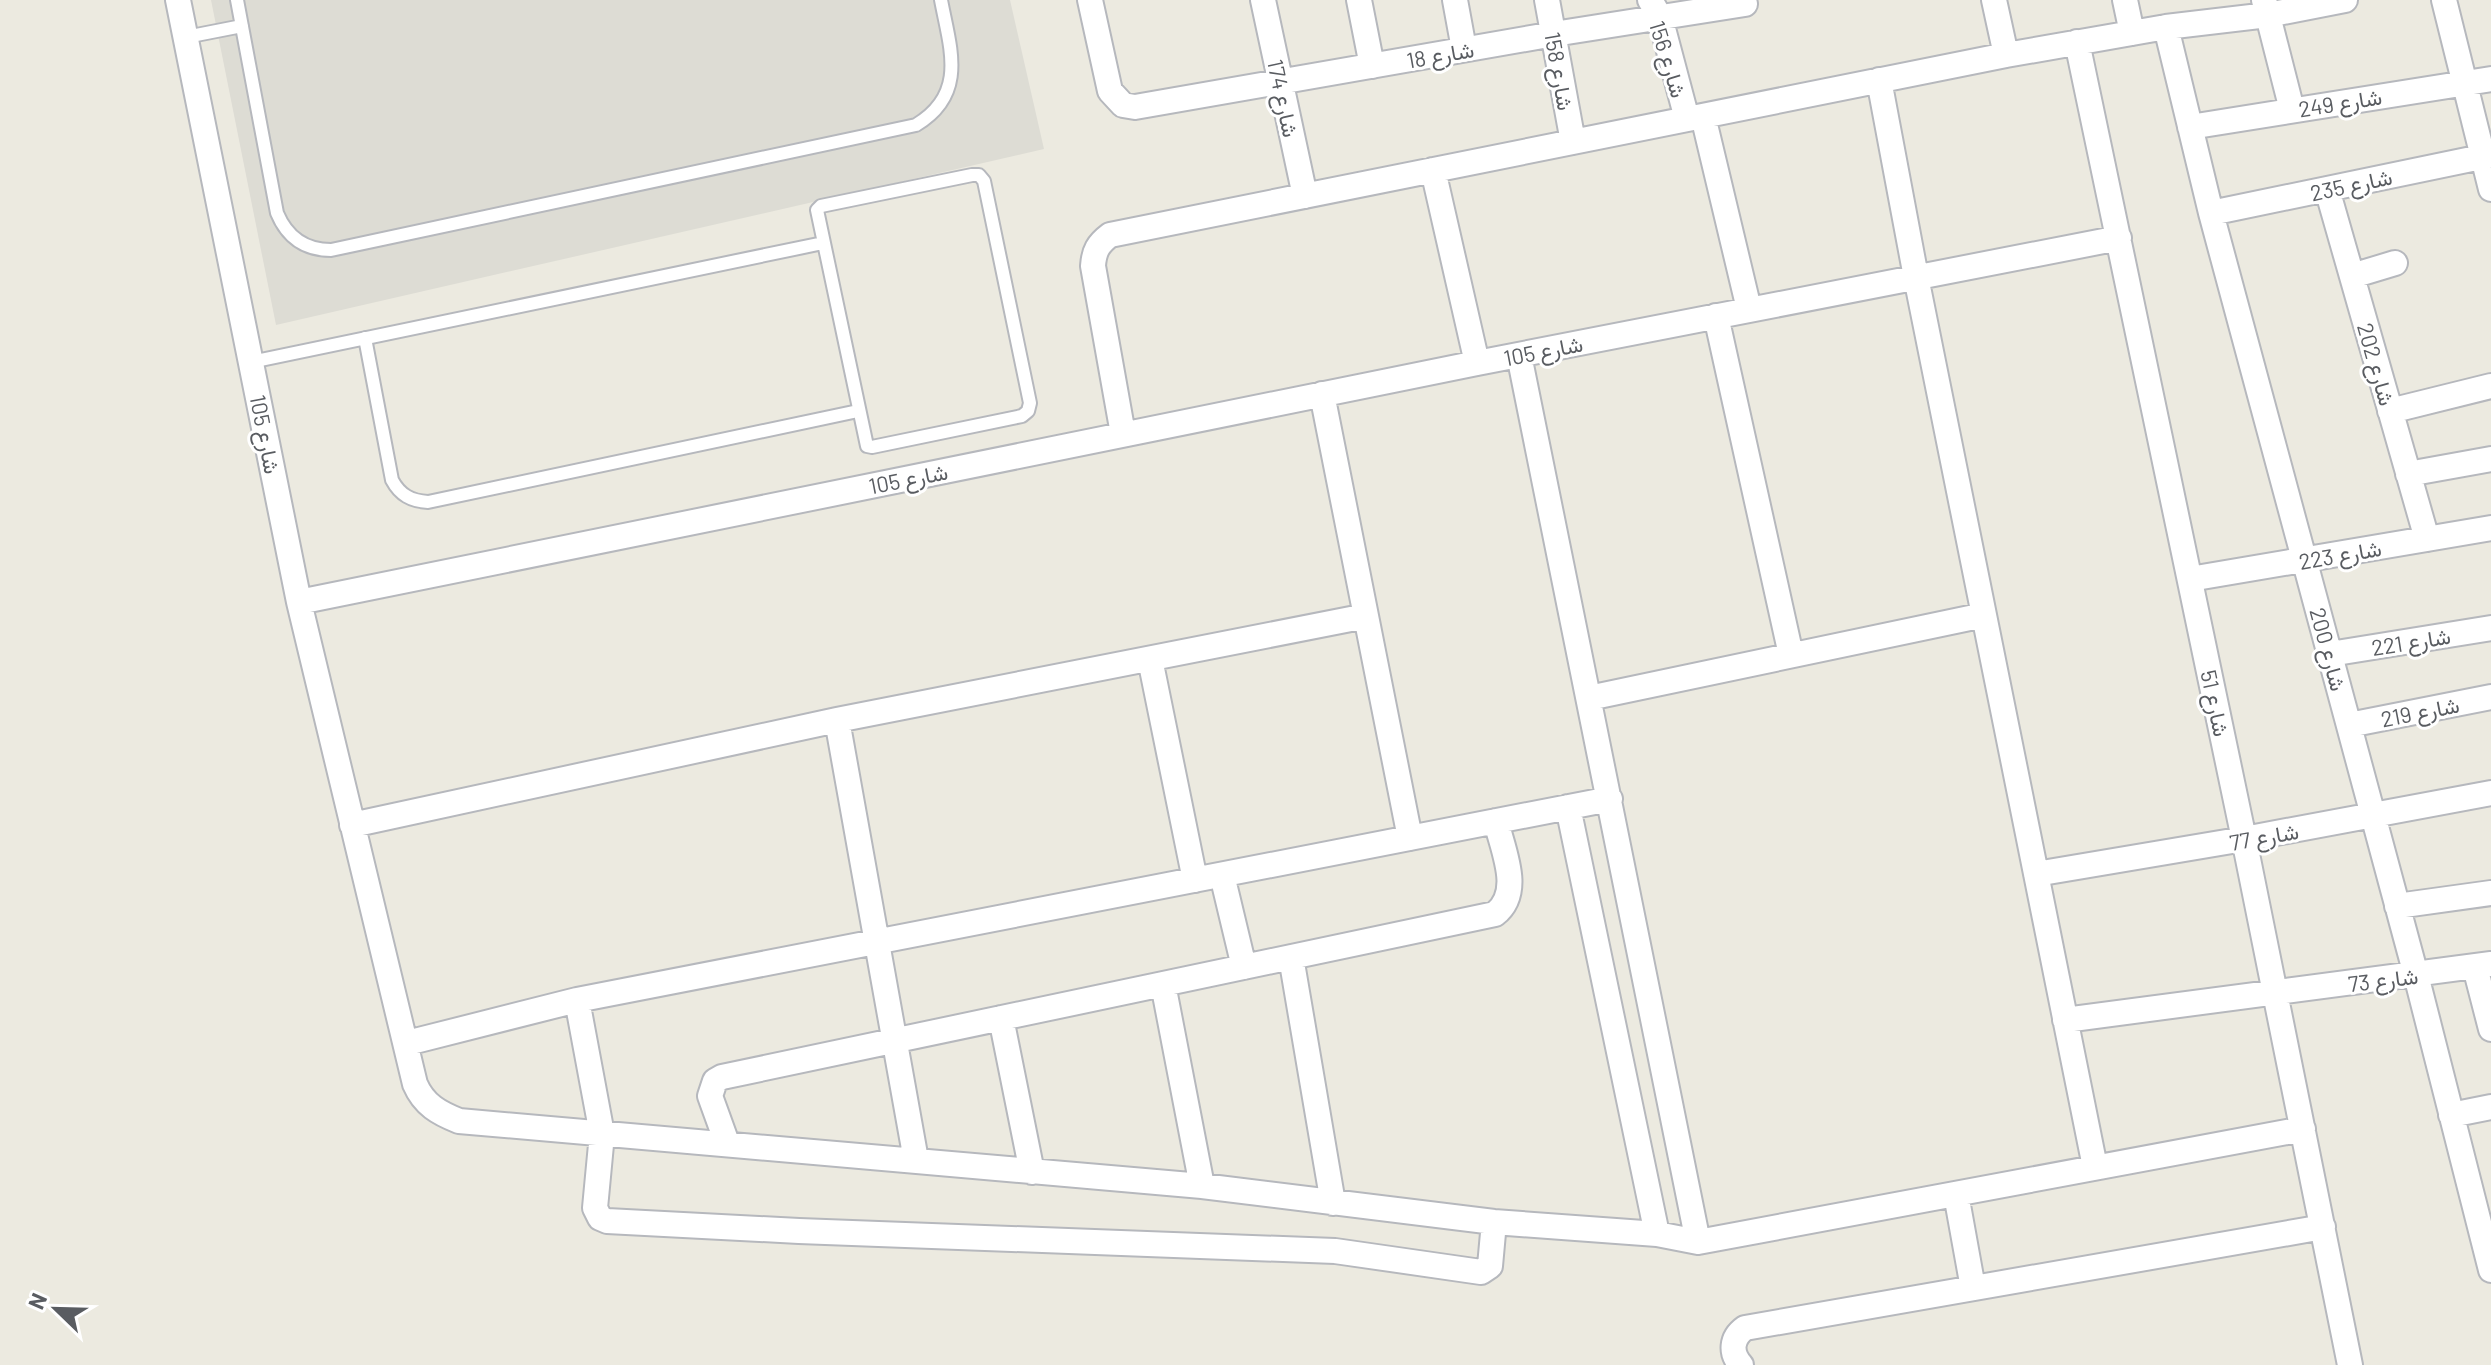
<svg xmlns="http://www.w3.org/2000/svg" width="2491" height="1365" font-family="Barlow,Vazirmatn,sans-serif">
  <style>
    .industrial { fill: #dddcd4 }
    .lines { fill: none; stroke-linecap: round; stroke-linejoin: round }
    .service-casing { stroke: #b6b8bd; stroke-width: 16 }
    .minor-casing { stroke: #b6b8bd; stroke-width: 28 }
    .service { stroke: #fff; stroke-width: 12 }
    .minor { stroke: #fff; stroke-width: 24 }
    .labels { text-anchor: middle; dominant-baseline: central; stroke-width: 6; stroke-linejoin: round; paint-order: stroke }
    .street-label { font-size: 22px; fill: #595c61; stroke: #fff }
  </style>
  <rect width="100%" height="100%" fill="#eceae0"/>
  <!-- industrial -->
  <path class="industrial" d="M211,0H1010L1044,149L276,325Z"/>
  <g class="lines">
    <defs>
      <path id="service" d="M237,0L277,213C287,237 305,250 331,250L916,125C968,94 950,48 941,0
        M186,37L242,26
        M972,175H979L984,181L1030,403L1028,411L1022,416L872,447L867,446L817,210L821,206Z
        M365,338L392,480C400,495 411,501 428,502L858,411
        M251,362L823,243"/>
      <path id="minor" d="M178,0L299,602L1477,363L2119,238
        M1090,0L1110,91L1123,105L1135,107L1554,34L1745,4
        M1263,0L1305,196
        M1359,0L1372,66
        M1455,0L1464,49
        M1547,0L1573,142
        M1650,0L1660,17L1687,119
        M1994,0L2006,55
        M2125,0L2132,33
        M2264,0L2292,110
        M2444,0L2491,189
        M2166,27L2211,213L2416,975L2491,1270
        M2077,42L2244,839L2350,1365
        M1879,80L1916,277L2095,1167
        M1703,116L1749,309
        M2190,127L2491,79
        M1433,170L1477,363
        M2327,189L2427,539
        M2211,213L2491,155
        M2352,276L2395,263
        M1716,316L1791,655
        M1519,355L1698,1242
        M1322,394L1410,838
        M2390,411L2491,386
        M1123,434L1093,266C1094,251 1098,244 1110,235L2006,55L2166,27L2268,15L2345,0
        M2408,474L2491,459
        M2190,579L2491,528
        M299,602L415,1084C424,1105 439,1113 459,1121L1202,1186L1494,1222L1657,1234L1698,1242L2303,1129
        M2330,654L2491,628
        M1150,659L1195,880
        M1589,698L1984,615
        M837,720L916,1160
        M2349,725L2491,697
        M1568,807L1657,1234
        M352,825L837,720L1366,616
        M2036,874L2244,839L2491,793
        M1222,875L1244,967
        M2397,906L2491,893
        M1291,957L1333,1203
        M2475,967L2491,1029
        M1163,984L1202,1186
        M577,1000L602,1134L595,1208L600,1218L607,1221L799,1231L1335,1251L1481,1272L1490,1266L1494,1222
        M1001,1018L1032,1172
        M2065,1020L2491,964
        M407,1043L577,1000L1610,799
        M2451,1115L2491,1107
        M727,1143L710,1096L715,1081L722,1077L1495,914C1523,892 1503,851 1496,821
        M1956,1194L1973,1288
        M1741,1365C1730,1353 1731,1338 1745,1328L2323,1227"/>
    </defs>
    <!-- service casing -->
    <use href="#service" class="service-casing"/>
    <!-- minor casing -->
    <use href="#minor" class="minor-casing"/>
    <!-- service -->
    <use href="#service" class="service"/>
    <!-- minor -->
    <use href="#minor" class="minor"/>
  </g>
  <g class="labels">
    <!-- street labels -->
    <g class="street-label">
      <text transform="translate(1440 54) rotate(-10)">شارع 18</text>
      <text transform="translate(1669 59) rotate(73)">شارع 156</text>
      <text transform="translate(1560 71) rotate(80)">شارع 158</text>
      <text transform="translate(1284 98) rotate(78)">شارع 174</text>
      <text transform="translate(2340 102) rotate(-9)">شارع 249</text>
      <text transform="translate(2351 184) rotate(-12)">شارع 235</text>
      <text transform="translate(1543 350) rotate(-11)">شارع 105</text>
      <text transform="translate(2377 364) rotate(74)">شارع 202</text>
      <text transform="translate(266 434) rotate(79)">شارع 105</text>
      <text transform="translate(908 478) rotate(-11)">شارع 105</text>
      <text transform="translate(2340 554) rotate(-10)">شارع 223</text>
      <text transform="translate(2411 641) rotate(-9)">شارع 221</text>
      <text transform="translate(2329 649) rotate(75)">شارع 200</text>
      <text transform="translate(2216 703) rotate(78)">شارع 51</text>
      <text transform="translate(2420 711) rotate(-11)">شارع 219</text>
      <text transform="translate(2264 836) rotate(-10)">شارع 77</text>
      <text transform="translate(2383 979) rotate(-7)">شارع 73</text>
    </g>
  </g>
  <!-- north arrow -->
  <g transform="translate(56 1309) rotate(293)" stroke="#ffffff" stroke-width="6" paint-order="stroke">
  <path d="M0-6L14 30L0 20L-14 30Z" fill="#595c61"/>
  <text y="-12" font-size="22" font-weight="bold" text-anchor="middle" fill="#595c61">N</text>
  </g>
</svg>
